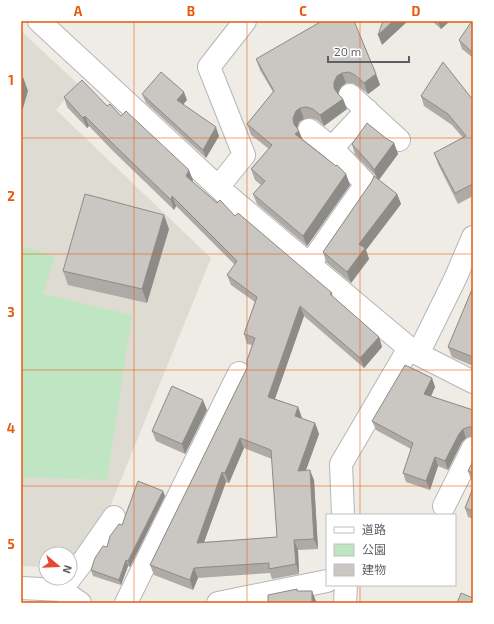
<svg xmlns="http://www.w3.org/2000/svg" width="494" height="624" font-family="'Exo 2','Noto Sans JP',sans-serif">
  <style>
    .education { fill: #dedbd2 }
    .green { fill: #c0e5c2 }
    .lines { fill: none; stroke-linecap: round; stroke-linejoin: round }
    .street-casing { stroke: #b4b6bb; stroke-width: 24 }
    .street { stroke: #fff; stroke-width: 22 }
    .wall { fill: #aeaaa6; fill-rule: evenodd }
    .shaded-wall { fill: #8d8b87 }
    .building { fill: #cac6c1; stroke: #8d8b87; fill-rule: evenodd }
    .grid { fill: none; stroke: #e8590c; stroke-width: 1; stroke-opacity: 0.55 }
    .neatline { fill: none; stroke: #e8590c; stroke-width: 1.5 }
    .grid-label { font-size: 13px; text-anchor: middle; font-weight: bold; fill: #e8590c }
  </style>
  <rect width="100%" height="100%" fill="#eeece4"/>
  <!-- education -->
  <path class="education" d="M21,31L78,84L56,110L211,258L109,509L70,562V554H46V567L21,566Z"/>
  <!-- green -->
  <path class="green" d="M21,247L55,256L43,294L132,315L107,480L24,477L21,492Z"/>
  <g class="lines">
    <defs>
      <path id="street" d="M39,21L228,196L409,348L418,354L473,382
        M350,95L399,140
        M309,130L332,148L366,184L310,264
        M332,148L367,110
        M218,187L244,155L209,67L245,21
        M418,354L455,279L473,237
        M444,506L473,448
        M343,515L341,464L409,348
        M21,588L61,590L80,603
        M61,590L84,560L114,517
        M126,603L239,373
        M218,603L327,581
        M345,603L346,585"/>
    </defs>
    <!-- street casing -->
    <use href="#street" class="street-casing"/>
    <!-- street -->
    <use href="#street" class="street"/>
  </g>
  <!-- wall -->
  <path class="wall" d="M432,21H450L441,29Z
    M473,21V58L462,49L459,40Z
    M256,59L376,74L380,85L368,94L358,86L353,83H346L341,87L338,93V94L343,99L347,109L324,126L317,120L310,118L304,119L299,122L297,128L303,140L346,174L350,185L307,246L257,204L253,194L261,185L255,180L251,169L269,149L251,135L247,124L273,92L260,70Z
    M142,94L187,100L183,104L219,136L206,158L146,103Z
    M421,96L473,100V196L458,204L438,164L434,153L463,138L452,125L424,106Z
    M64,97L107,106L121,116L193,180L192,181L217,203L235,216L332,293L333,297L379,337L382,347L364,368L304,316L275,399L298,407L302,418V419L315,423L319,434L306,470L314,480L318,549L298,550L299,574L272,579L270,573L198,578L193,590L154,575L150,565L247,368L252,345L247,344L244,334L255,302L231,285L227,275L235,265L176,206L174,210L112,150L89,126L87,128L67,107ZM244,448L272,459L277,537L204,542L226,482L229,483Z
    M387,139L394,143L398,154L379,180L397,194L401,204L366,250L369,259L351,283L326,262L323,252L372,181L376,178L375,175L355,155L352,144Z
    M169,229L147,303L68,285L63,271Z
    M473,287V366L452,357L448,347Z
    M432,378L435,387L431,396L473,410V436L466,438L462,442L448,470L438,466L430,490L406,482L403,473L411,449L376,430L372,421Z
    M207,410L185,454L156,441L152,431Z
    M473,461V481L471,480L468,471Z
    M473,488V519L468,517L465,508Z
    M165,496L130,567L128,566L121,585L93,576L91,570L122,525Z"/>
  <!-- shaded-wall -->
  <path class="shaded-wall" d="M393,21H408L382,45L378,35Z
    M438,21H450L441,29Z
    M342,73L346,83L341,87L338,93V99L334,88V82L337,76Z
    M376,74L380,85L368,94L364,83Z
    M23,77L28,91L21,115V82Z
    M184,92L187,100L180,108L177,100Z
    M343,99L347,109L324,126L320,115Z
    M300,108L304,119L299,122L297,129L299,131L303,141L295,134L293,118L296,111Z
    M85,116L89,126L87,128L83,118Z
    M216,127L219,136L206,158L203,150Z
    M394,143L398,154L378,181L374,170Z
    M189,170L193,180L189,186L186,176Z
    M346,174L350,185L307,246L303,236Z
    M397,194L401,204L366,250L369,259L351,283L347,272L359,244Z
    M172,196L176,206L174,210L171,200Z
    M164,215L169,229L147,303L142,289Z
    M300,306L304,316L272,407L268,397Z
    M379,337L382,347L364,368L360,358Z
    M432,378L435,387L428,403L424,394Z
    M203,400L207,410L185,454L182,444Z
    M298,407L302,418L299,426L295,416Z
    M315,423L319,434L302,481L298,471Z
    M463,429L466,438L462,442L448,470L445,461L459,434Z
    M240,438L244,448L229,483L225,473Z
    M435,457L438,466L430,490L426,481Z
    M310,470L314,480L318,549L314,539Z
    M222,472L226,482L200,553L197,543Z
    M163,491L165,496L130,567L128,561Z
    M294,540L298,550L299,574L296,564Z
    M126,560L128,566L121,585L119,580Z
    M194,568L198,578L193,590L190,580Z
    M312,591L316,601V603H312Z"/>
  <!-- building -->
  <path class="building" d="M322,21H354L376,74L364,83L355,75L349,72L342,73L337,76L334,82V88L338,94L343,99L320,115L313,109L306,107L300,108L296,111L293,118L294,124L299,131L295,134L336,166L337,165L346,174L303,236L253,194L265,181L251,169L272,145L247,124L274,91L256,59Z
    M383,21H393L378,35Z
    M472,21H473V53L459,40Z
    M443,62L473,100V184L455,193L434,153L466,136L448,114L421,96Z
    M161,72L184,92L177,100L216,127L203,150L142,94Z
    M82,80L107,106L110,104L121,116L126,111L189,170L186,176L217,203L220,200L235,216L238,213L332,293L330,294L379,337L360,358L300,306L268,397L298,407L295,416L315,423L298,471L310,470L314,539L294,540L296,564L269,569V563L194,568L190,580L150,565L247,368V360L255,338L244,334L257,297L227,275L237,261L172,196L171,200L109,140L85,116L83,118L64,97ZM240,438L271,450L277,537L197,543L222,472L225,473Z
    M367,123L387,139L394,143L374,170L371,165L352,144Z
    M374,176L397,194L359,244L365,248L347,272L323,252L372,181Z
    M85,194L164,215L142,289L63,271Z
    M473,287V357L448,347Z
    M405,365L432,378L424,394L473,410V427H469L463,429L459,434L445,461L435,457L426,481L403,473L413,443L372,421Z
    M172,386L203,400L182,444L152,431Z
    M473,461V473L468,471Z
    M138,481L163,491L128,561L126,560L119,580L91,570L95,558L103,546L107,547L110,536L119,524L122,525Z
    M473,488V511L465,508Z
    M297,589V591H312V603H268V595Z
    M461,593L473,598V603H457Z"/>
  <!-- grid -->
  <path class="grid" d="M134,21V603M247,21V603M360,21V515M21,138H473M21,254H473M21,370H473M21,486H473M360,585V603"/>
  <!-- border -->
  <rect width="494" height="624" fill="none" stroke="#ffffff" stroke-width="44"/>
  <!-- legend -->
  <rect x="326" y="514" width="130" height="72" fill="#ffffff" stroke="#bebfc1"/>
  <rect x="334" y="527" width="20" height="6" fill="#ffffff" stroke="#bebfc1"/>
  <text x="362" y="534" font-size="12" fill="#5c5f64">道路</text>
  <rect x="334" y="544" width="20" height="12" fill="#c0e5c2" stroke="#bebfc1"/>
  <text x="362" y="554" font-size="12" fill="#5c5f64">公園</text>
  <rect x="334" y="564" width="20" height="12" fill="#cac6c1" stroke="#bebfc1"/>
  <text x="362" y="574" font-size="12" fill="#5c5f64">建物</text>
  <!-- north arrow -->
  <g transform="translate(58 566) rotate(109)"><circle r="19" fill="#ffffff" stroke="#bebfc1"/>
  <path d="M0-3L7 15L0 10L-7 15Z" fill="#e74831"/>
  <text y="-6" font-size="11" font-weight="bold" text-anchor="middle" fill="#5c5f64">N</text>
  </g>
  <!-- scale -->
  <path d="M328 56v6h81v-6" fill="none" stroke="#5c5f64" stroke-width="2"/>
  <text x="334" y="56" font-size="12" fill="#5c5f64" stroke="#ffffff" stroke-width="3" paint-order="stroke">20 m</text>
  <rect x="22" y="22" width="450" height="580" class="neatline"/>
  <g class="grid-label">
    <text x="78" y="16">A</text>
    <text x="191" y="16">B</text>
    <text x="303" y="16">C</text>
    <text x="416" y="16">D</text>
    <text x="11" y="85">1</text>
    <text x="11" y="201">2</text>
    <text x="11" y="317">3</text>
    <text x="11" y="433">4</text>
    <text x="11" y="549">5</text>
  </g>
</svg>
